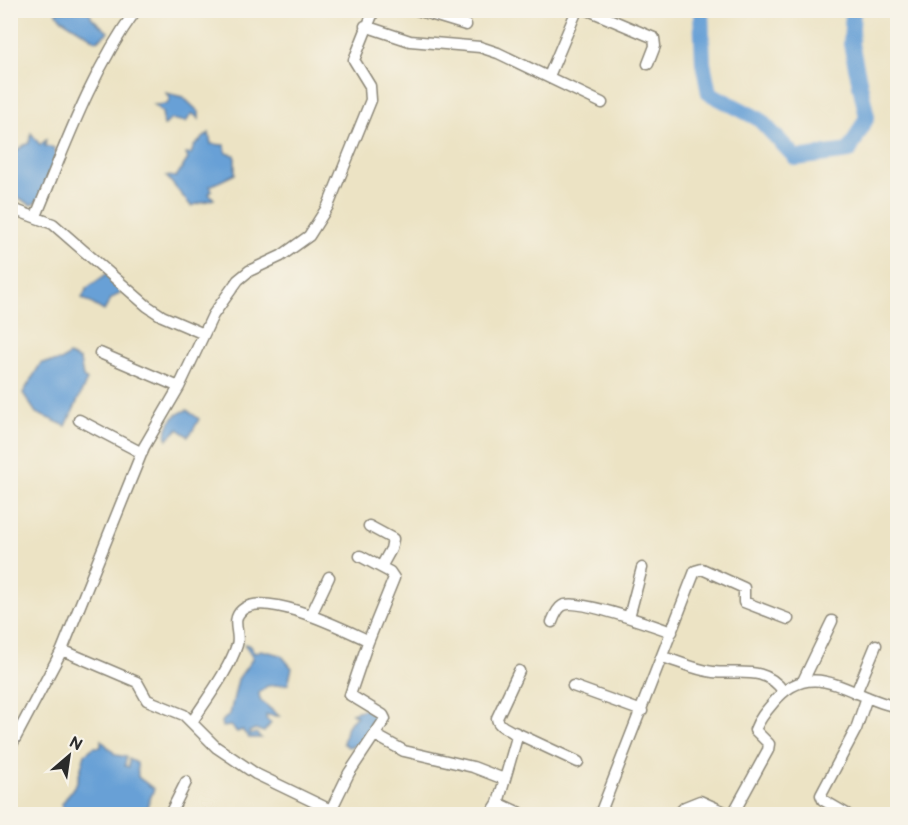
<svg xmlns="http://www.w3.org/2000/svg" width="908" height="825" font-family="'Balsamiq Sans',sans-serif">
  <style>
    .water { fill: #68a0d6; stroke: #4a6680; stroke-width: 1.5 }
    .lines { fill: none; stroke-linecap: round; stroke-linejoin: round }
    .river { stroke: #68a0d6; stroke-width: 16 }
    .street-casing { stroke: #8c8778; stroke-width: 13 }
    .street { stroke: #fff; stroke-width: 10 }
  </style>
  <rect width="100%" height="100%" fill="#f7f3e8"/>
  <filter id="ink" filterUnits="userSpaceOnUse"><feTurbulence type="fractalNoise" baseFrequency=".0167" numOctaves="2"/><feDisplacementMap in="SourceGraphic" scale="12" xChannelSelector="R" yChannelSelector="G"/><feConvolveMatrix kernelMatrix="1 2 1 2 8 2 1 2 1" color-interpolation-filters="sRGB"/></filter>
  <filter id="wash" filterUnits="userSpaceOnUse"><feTurbulence type="fractalNoise" baseFrequency=".008" numOctaves="4" result="noise"/><feDisplacementMap in="SourceGraphic" scale="24" xChannelSelector="R" yChannelSelector="G"/><feGaussianBlur stdDeviation="1.35" result="paint"/><feColorMatrix in="noise" values="0 0 0 0 0 0 0 0 0 0 0 0 0 0 0 0 0 1.4 0 .05"/><feComposite in="paint" operator="in"/></filter>
  <g filter="url(#wash)">
    <rect width="100%" height="100%" fill="#ece3c4"/>
    <!-- water -->
    <path class="water" d="M56,11H89L92,18L108,32L97,41L60,18Z
      M166,93L183,97L199,112V119L192,113L186,122L171,119L164,126L162,112L154,105L167,104L170,99Z
      M31,133L40,145L46,140L45,146L54,148L57,162L39,200L31,205L11,193C11,173 6,151 29,143Z
      M209,133L211,144L224,145L226,153L235,155V174L210,186L212,190L209,194L214,199L191,206L166,176L176,177L188,159L186,154H191L194,146Z
      M108,273L117,279L120,293L111,299L104,311L82,298L87,288Z
      M69,355L80,360L83,377L87,380L66,426L36,413L23,393L41,363L61,361Z
      M187,410L199,419L192,432L188,436L178,429L167,439C164,425 174,414 187,410Z
      M244,644L249,645L254,653L261,650L281,655L292,668L288,684L267,686L259,693L260,700L279,716L266,715V719L271,723L264,732L255,729L249,732L250,735L256,733L261,738H249L242,730L237,732L231,726L222,727L221,722L230,714L238,679L253,658Z
      M364,709L373,715L378,725L363,741L360,750L357,745L348,747L343,743L347,726L357,716L352,713Z
      M101,740L116,755L126,757L125,766L129,767V759L137,763L138,777L154,789L144,814H56L63,810L62,804L77,782L85,754L94,747H101Z"/>
    <g class="lines">
      <!-- river -->
      <path class="river" d="M701,10L703,63L709,93L759,119L796,158L849,151L867,117L851,44L853,10"/>
    </g>
  </g>
  <g filter="url(#ink)">
    <g class="lines">
      <defs>
        <path id="street" d="M417,10L466,25
          M588,10L654,38L655,46L648,64
          M365,26L410,41L480,47L498,53L602,103
          M549,76L577,10
          M10,208L53,224L147,306L162,316L204,334
          M36,216C65,146 91,72 136,10
          M100,353L179,387
          M79,420L142,453
          M369,526L393,539L391,549L381,567
          M360,556L390,572L394,578L368,642
          M311,615L329,577
          M629,617L642,568
          M552,622C554,617 557,609 562,606C575,597 654,626 672,632
          M62,650L137,682L147,700L184,715L216,747L256,774L339,814
          M663,657C679,662 696,670 713,672C738,675 765,665 783,691
          M803,681L832,621
          M573,686L642,711
          M856,693L876,645
          M192,722C206,700 229,670 237,645C241,634 230,620 242,610C265,590 341,628 365,639L368,642L350,695L383,715L385,719L349,773L331,810
          M514,732L578,762
          M375,735L404,751L473,767L504,779
          M10,748L62,650L144,447L179,387L213,315L238,280L249,271L281,256L309,236L328,206L371,100L370,86L354,60L374,10
          M498,803L522,814
          M170,814L186,782
          M491,814L498,803L517,737C513,728 498,729 497,718L519,671
          M600,814L695,571L702,569L744,588V602L788,619
          M678,814L685,807L700,801L729,814L734,812L768,750L769,744L755,730C759,719 766,711 773,703C812,654 852,699 898,707
          M847,814L823,800L821,795L856,729L867,697"/>
      </defs>
      <!-- street casing -->
      <use href="#street" class="street-casing"/>
      <!-- street -->
      <use href="#street" class="street"/>
    </g>
  </g>
  <!-- margin -->
  <rect width="908" height="825" fill="none" stroke="#f7f3e8" stroke-width="36"/>
  <!-- north arrow -->
  <g transform="translate(69 756) rotate(29)" stroke="#f7f3e8" stroke-width="4.5" paint-order="stroke">
  <path d="M0-4.5L10 22L0 15L-10 22Z" fill="#2b2b2b"/>
  <text y="-9" font-size="16" font-weight="bold" text-anchor="middle" fill="#2b2b2b">N</text>
  </g>
</svg>
